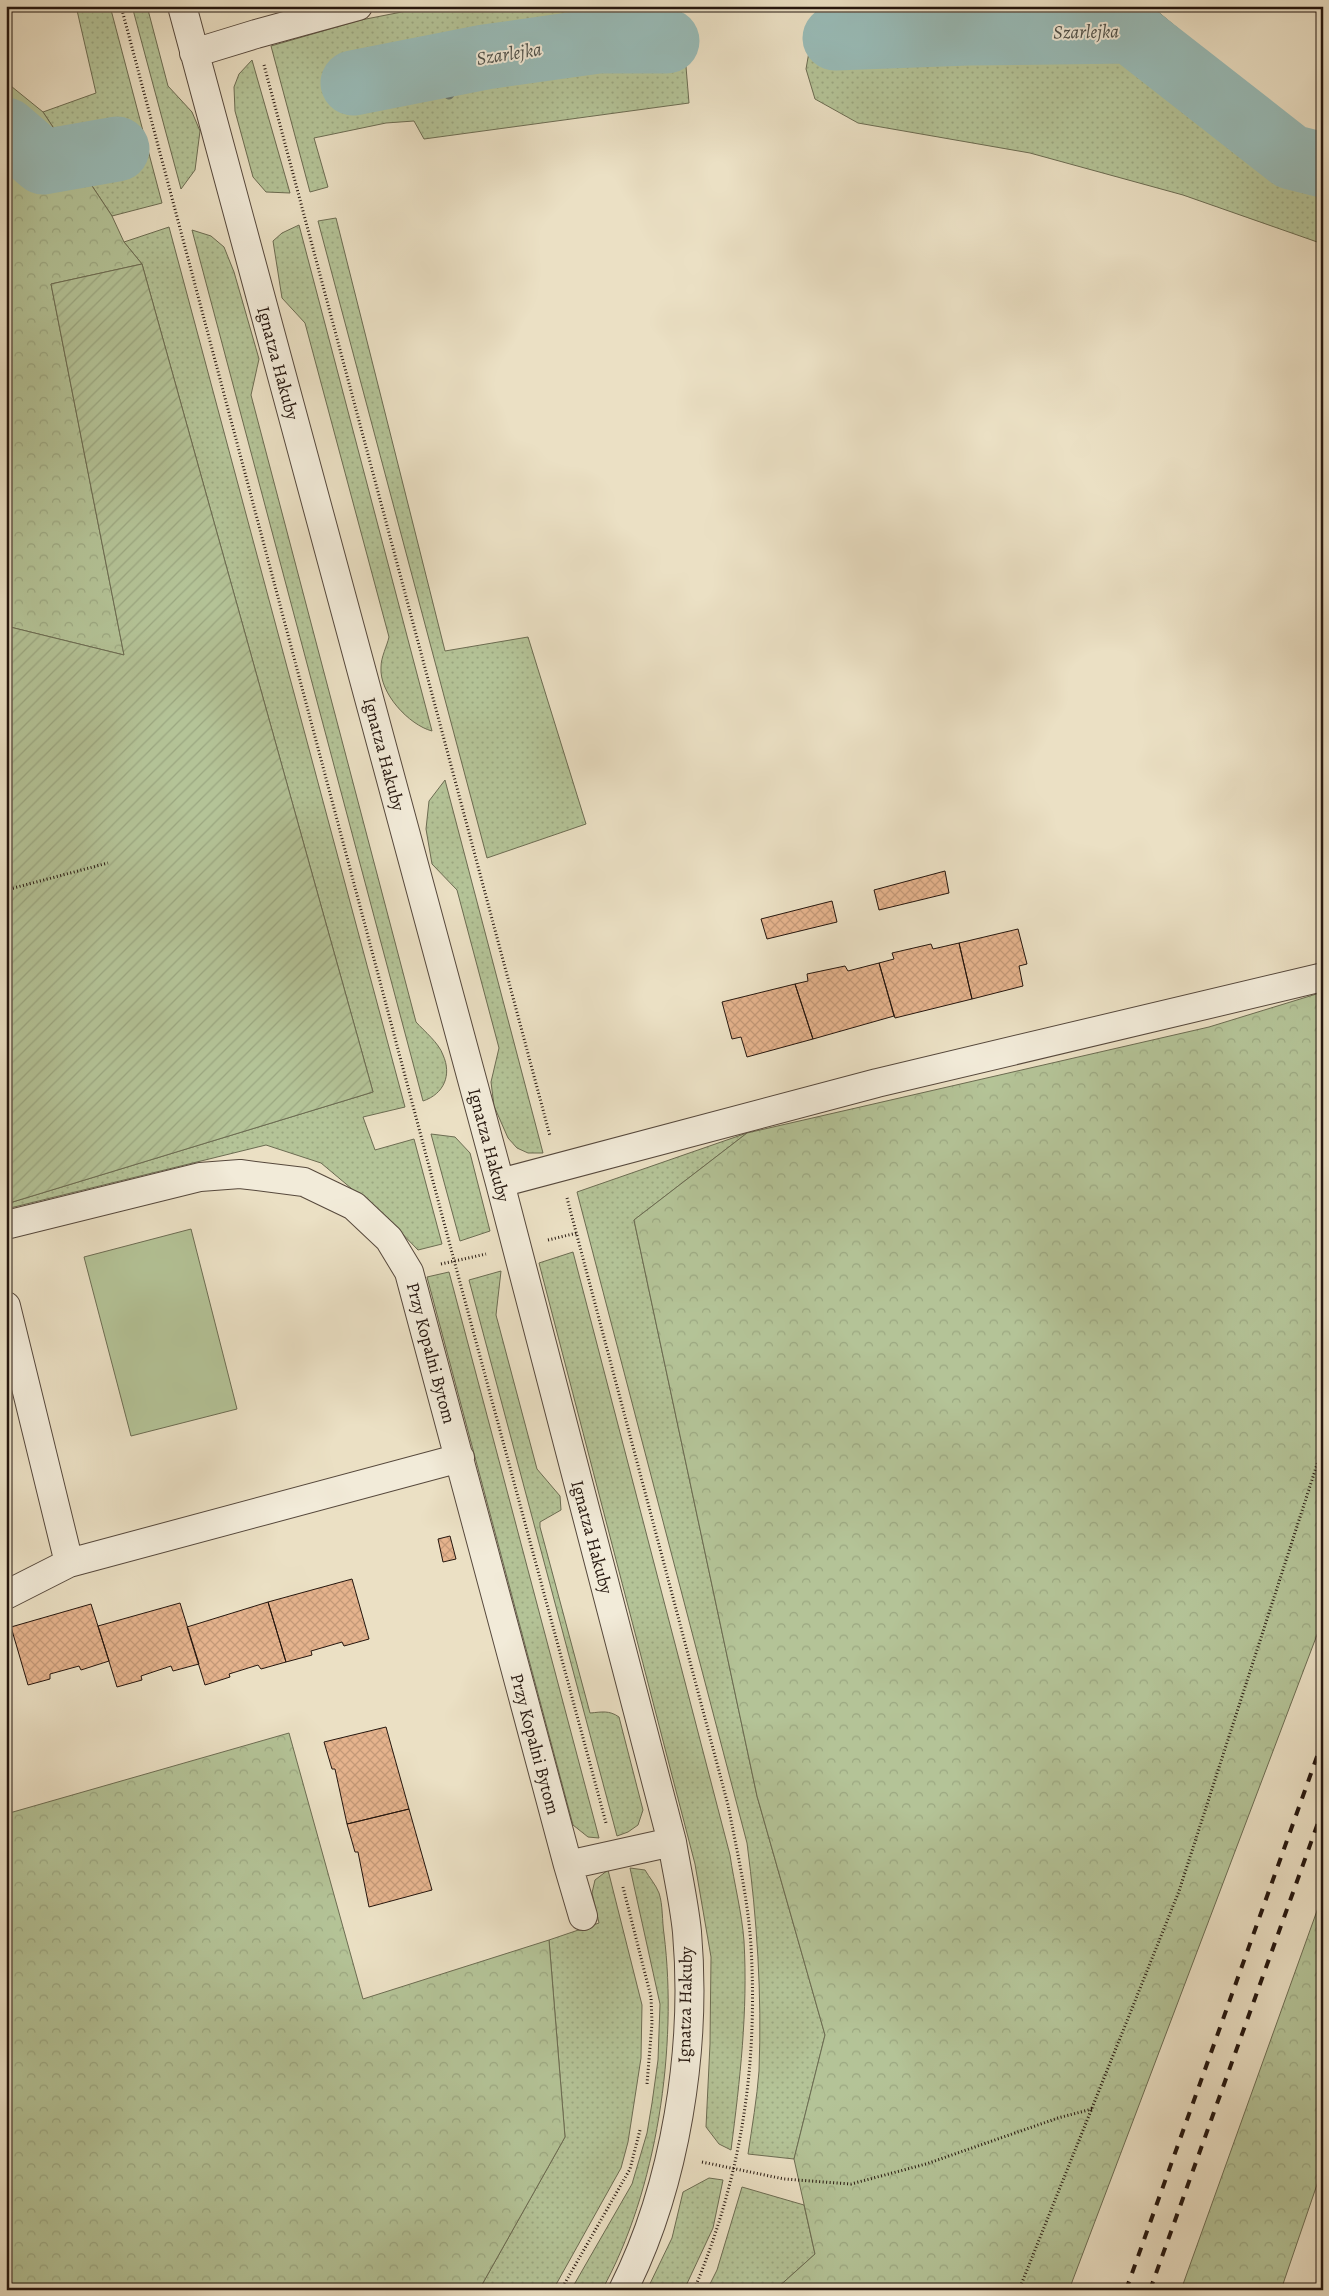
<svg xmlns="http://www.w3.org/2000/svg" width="1329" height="2296" font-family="Alegreya,serif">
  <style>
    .grass { fill: url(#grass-dots); stroke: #6c6c52 }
    .forest { fill: url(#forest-crowns); stroke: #6c6c52 }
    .garden { fill: url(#garden-furrows); stroke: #6c6c52 }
    .pitch { fill: #b4c397; stroke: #6c6c52 }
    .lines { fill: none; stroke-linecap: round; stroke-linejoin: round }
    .stream { stroke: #6b7a74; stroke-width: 11 }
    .river { stroke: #99bcb8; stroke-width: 65 }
    .building { fill: url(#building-cross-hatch); stroke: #25160e }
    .minor-casing { stroke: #56483c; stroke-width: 30 }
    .path { stroke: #25160e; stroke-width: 3; stroke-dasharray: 1 2.5; stroke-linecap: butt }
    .minor { stroke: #f2ebd9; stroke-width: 28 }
    .rail { stroke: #25160e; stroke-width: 4; stroke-dasharray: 9 9; stroke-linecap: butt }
    .labels { text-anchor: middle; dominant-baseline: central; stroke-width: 4; stroke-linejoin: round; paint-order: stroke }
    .street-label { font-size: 18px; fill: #25160e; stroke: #f2ebd9 }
    .water-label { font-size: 19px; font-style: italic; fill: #4e504a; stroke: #f2ebd9 }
  </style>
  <defs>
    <pattern id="grass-dots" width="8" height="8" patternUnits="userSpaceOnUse" patternTransform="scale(1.25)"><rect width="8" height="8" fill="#b4c397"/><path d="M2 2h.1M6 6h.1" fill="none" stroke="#9ba781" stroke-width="1.8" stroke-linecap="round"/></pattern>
    <pattern id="forest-crowns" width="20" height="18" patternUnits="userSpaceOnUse" patternTransform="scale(1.25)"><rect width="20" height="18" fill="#b4c397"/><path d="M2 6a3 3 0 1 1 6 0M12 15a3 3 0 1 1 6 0" fill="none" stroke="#9ba781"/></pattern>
    <pattern id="garden-furrows" width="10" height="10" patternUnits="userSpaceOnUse" patternTransform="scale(1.25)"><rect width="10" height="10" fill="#b4c397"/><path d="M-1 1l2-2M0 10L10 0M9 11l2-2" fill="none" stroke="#9ba781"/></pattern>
    <pattern id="building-cross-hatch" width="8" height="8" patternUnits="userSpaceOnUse" patternTransform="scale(1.25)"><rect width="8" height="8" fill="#e5b38d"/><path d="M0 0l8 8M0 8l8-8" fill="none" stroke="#c49978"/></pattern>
  </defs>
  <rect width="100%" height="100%" fill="#ebe0c4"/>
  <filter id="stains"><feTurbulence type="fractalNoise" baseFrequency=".004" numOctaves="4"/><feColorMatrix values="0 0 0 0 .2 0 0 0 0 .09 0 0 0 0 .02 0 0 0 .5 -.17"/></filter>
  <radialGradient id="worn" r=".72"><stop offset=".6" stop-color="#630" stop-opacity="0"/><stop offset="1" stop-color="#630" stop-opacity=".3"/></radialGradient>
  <!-- grass -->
  <path class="grass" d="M76,6H110L162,203L112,216L43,112L96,93Z
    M132,6H147L168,86L192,112L200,131L195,170L181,189Z
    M432,6H681L689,103L424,139L414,121L386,123L314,138L328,187L310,192L271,46L361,20Z
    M817,6H1151L1307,136L1323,137V244L1183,195L1030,153L858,123L815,99L806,69Z
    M252,60L290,193L266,192L253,177L235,111L234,87L239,74Z
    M336,218L445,651L528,637L586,824L487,858L318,221Z
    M299,225L432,731C409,725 379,693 381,667C381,657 387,646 389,637L305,323L282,298L273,241L282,233Z
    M169,227L405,1107L363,1117L375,1150L414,1139L442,1244L418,1250L389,1220L321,1163L266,1145L6,1209V1204L373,1092L142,264L124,242Z
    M192,230L211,236L224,247L234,272L259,359L251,395L416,1022C424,1031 439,1043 443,1055C452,1075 444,1094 423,1101Z
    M445,780L543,1153H528L517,1148L508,1138L494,1106L491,1082L499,1048L457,890L432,864L426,829L429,801Z
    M747,1133L634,1220L757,1796L825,2035L794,2159L748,2154C752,2127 757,2098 759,2071C762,1994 757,1919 747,1843L577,1192Z
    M431,1134L455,1137L470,1153L490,1231L460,1241Z
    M573,1252L730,1855C734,1883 742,1913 744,1941C748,2011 740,2080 731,2150L719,2144L706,2127L710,2044L711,1957L695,1864L539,1263Z
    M501,1271L496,1315L537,1469L560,1496L561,1510L540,1522V1527L590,1713C602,1712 609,1710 619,1717L643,1810L638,1825L628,1832L617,1836L469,1280Z
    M449,1272L599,1838L588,1837L573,1825L427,1277Z
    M630,1868L645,1870C649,1877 656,1885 659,1893C663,1905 662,1921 664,1934C678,2046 657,2191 602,2290H571L632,2184L647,2133L652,2103L658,2060L660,2004Z
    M608,1870L642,2005L641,2058L628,2142L621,2168L553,2290H479L565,2137L549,1940L599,1923L592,1893L595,1880Z
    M709,2178L723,2180L713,2228L684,2290H647L672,2238L683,2192Z
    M742,2187L804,2205L815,2254L775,2290H707L717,2270Z"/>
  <!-- forest -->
  <path class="forest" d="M6,82L43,112L112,216L124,242L142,264L51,284L124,655L6,626Z
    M1323,992V1619L1069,2290H775L815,2254L794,2159L825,2035L757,1796L634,1220L747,1133L1209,1027Z
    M289,1733L363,1999L549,1940L565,2137L479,2290H6V1814Z
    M1323,1894V2167L1281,2290H1181Z"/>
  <!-- garden -->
  <path class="garden" d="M142,264L373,1092L6,1204V626L124,655L51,284Z"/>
  <!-- pitch -->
  <path class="pitch" d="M191,1229L237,1409L131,1436L84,1257Z"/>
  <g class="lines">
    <!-- stream -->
    <path class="stream" d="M449,94L455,64"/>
    <!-- river -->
    <path class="river" d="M835,38L968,33L1130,31L1291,157L1323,165
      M353,83L485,57L598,41H667
      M6,130L43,162L117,149"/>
  </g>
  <!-- building -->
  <path class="building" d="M945,871L949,893L879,910L874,890Z
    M832,901L837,922L767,939L761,919Z
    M1018,929L1027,964L1019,966L1023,986L972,999L959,943Z
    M959,943L972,999L895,1018L879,963L894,959L892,953L931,944L933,949Z
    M879,963L894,1016L813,1039L795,984L808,981L807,974L845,966L848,971Z
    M795,984L813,1039L747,1057L741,1037L732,1039L722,1002Z
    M450,1536L456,1559L443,1562L438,1539Z
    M352,1579L369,1639L344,1646L342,1642L311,1651L312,1655L286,1662L268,1602Z
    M268,1602L286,1662L261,1669L258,1665L229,1674L230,1677L205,1685L187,1627Z
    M180,1603L199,1664L173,1671L171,1666L141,1676L142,1680L117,1687L98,1626Z
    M91,1604L109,1661L81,1670L79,1666L50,1674V1679L28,1685L11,1627Z
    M386,1727L409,1809L347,1824L335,1769H332L324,1742Z
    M409,1809L432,1890L369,1907L358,1852H355L347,1824Z"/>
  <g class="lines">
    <defs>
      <path id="minor" d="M182,6L500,1183L672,1842C677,1872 684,1902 687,1932C697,2048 676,2185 623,2290
        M194,53L256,34L358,6
        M500,1183L877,1083L1323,977
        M6,1225L200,1177L240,1174L304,1182L354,1206L389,1239L409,1272L568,1865L672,1842
        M6,1306L69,1563L460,1458
        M6,1595L69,1563
        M568,1865L583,1916"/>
    </defs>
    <!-- minor casing -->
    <use href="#minor" class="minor-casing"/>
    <!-- path -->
    <path class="path" d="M121,6L451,1249L606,1823
      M264,65L550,1136
      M6,890L108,863
      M567,1198L728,1805C737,1851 748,1899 751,1946C758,2068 741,2178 694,2290
      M548,1240L577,1233
      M441,1264L486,1254
      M623,1887L651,1997L652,2023L647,2084
      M702,2162L784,2179L851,2184L926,2164L1058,2118L1092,2109
      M561,2290L630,2169L640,2130
      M1019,2290L1179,1891L1323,1446"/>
    <!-- minor -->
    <use href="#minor" class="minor"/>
    <!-- rail -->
    <path class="rail" d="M1126,2290L1323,1740
      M1150,2290L1323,1809"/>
  </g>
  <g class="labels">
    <!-- street labels -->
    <g class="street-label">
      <text transform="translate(278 363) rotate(75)">Ignatza Hakuby</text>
      <text transform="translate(384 754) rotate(75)">Ignatza Hakuby</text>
      <text transform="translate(489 1145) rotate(75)">Ignatza Hakuby</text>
      <text transform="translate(431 1353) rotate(75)">Przy Kopalni Bytom</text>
      <text transform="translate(592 1537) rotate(75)">Ignatza Hakuby</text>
      <text transform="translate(535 1744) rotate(75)">Przy Kopalni Bytom</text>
      <text transform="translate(685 2005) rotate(-89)">Ignatza Hakuby</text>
    </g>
    <!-- water labels -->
    <g class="water-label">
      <text transform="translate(1086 32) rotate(-1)">Szarlejka</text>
      <text transform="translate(509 54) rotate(-9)">Szarlejka</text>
    </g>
  </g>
  <!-- margin -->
  <rect width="1329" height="2296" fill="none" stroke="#ebe0c4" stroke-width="25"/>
  <rect x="8" y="8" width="1314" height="2281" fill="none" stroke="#25160e" stroke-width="2.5"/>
  <rect x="12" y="12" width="1304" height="2271" fill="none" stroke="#25160e"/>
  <rect width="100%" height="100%" filter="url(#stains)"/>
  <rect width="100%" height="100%" fill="url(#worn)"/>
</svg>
